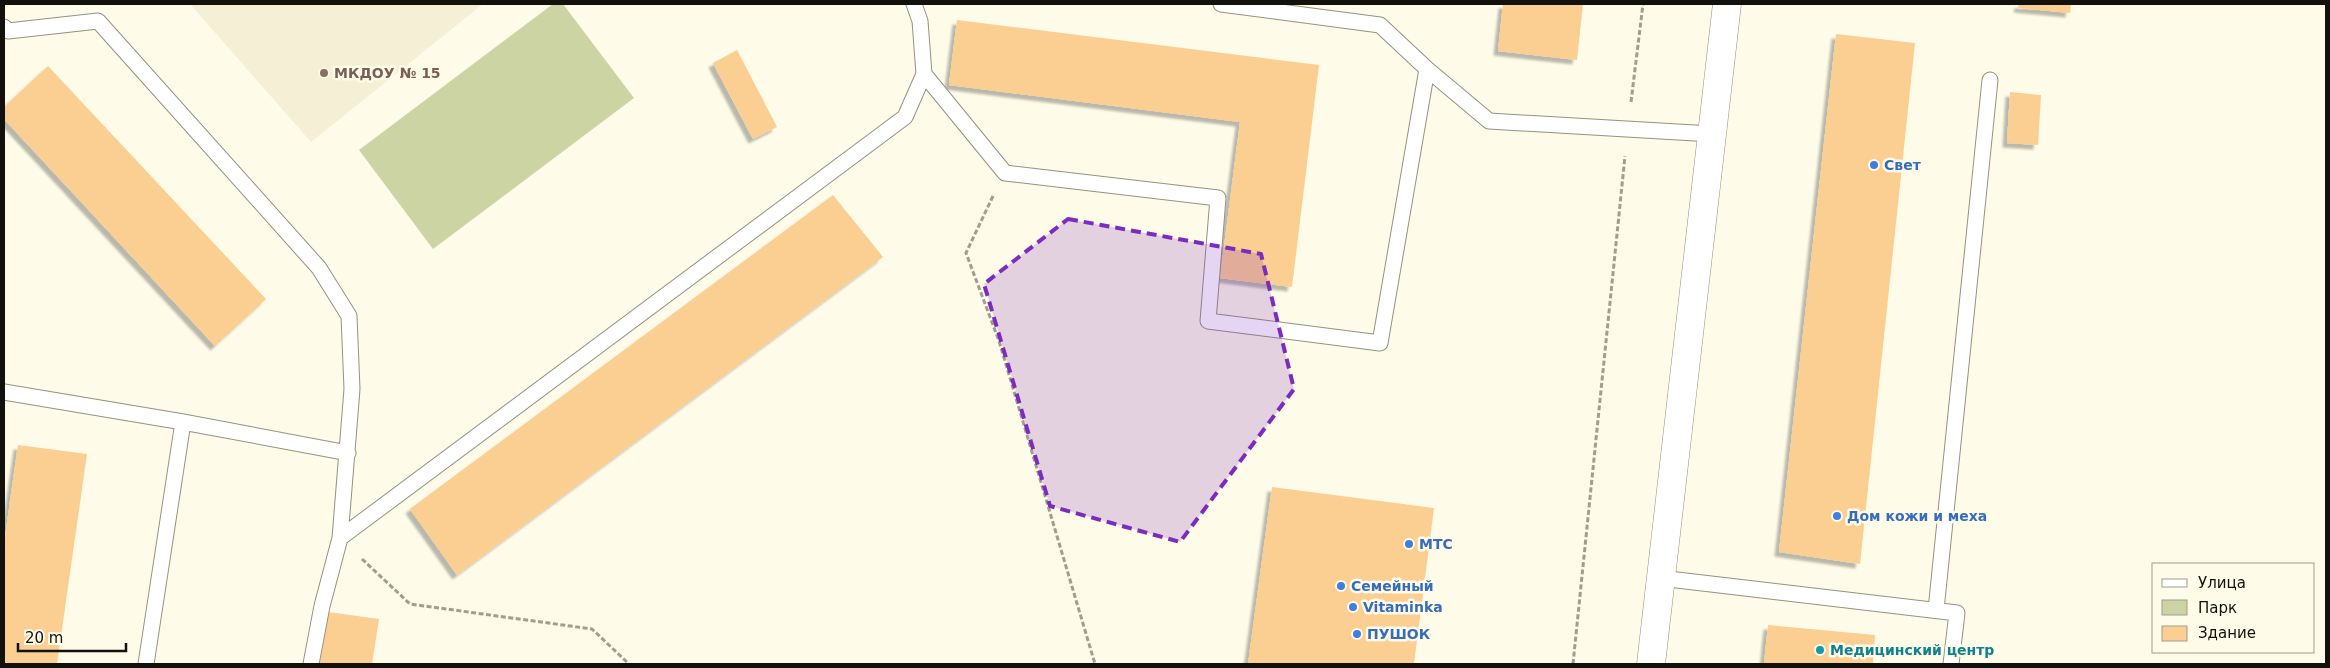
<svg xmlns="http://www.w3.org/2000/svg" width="2330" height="668" font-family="'DejaVu Sans',sans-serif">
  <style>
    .built { fill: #f4efd5 }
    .green { fill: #cdd4a3 }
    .building { fill: #fbce92; filter: url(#shadow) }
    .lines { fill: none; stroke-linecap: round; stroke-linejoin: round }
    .service-casing { stroke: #959281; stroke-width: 17 }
    .tertiary-casing { stroke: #959281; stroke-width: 29 }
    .path { stroke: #a09e90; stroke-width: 3; stroke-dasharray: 5 2.5; stroke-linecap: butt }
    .service { stroke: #fff; stroke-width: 15 }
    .tertiary { stroke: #fff; stroke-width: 28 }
    .marked { fill: #7b2cbf; fill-opacity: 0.2; stroke: #7b2cbf; stroke-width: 4; stroke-dasharray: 10 6; stroke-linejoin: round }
    .education-dot { fill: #8d6e63; stroke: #fefbe8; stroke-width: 2 }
    .shop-dot { fill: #3f7fe0; stroke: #fefbe8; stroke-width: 2 }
    .culture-dot { fill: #0f9aa8; stroke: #fefbe8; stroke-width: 2 }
    .labels { text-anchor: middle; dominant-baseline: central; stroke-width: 5; stroke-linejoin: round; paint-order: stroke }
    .education-label { font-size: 14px; font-weight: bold; fill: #785e54; stroke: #fefbe8; text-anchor: start }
    .shop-label { font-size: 14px; font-weight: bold; fill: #366cbe; stroke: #fefbe8; text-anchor: start }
    .culture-label { font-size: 14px; font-weight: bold; fill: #0d838f; stroke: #fefbe8; text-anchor: start }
  </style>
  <defs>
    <filter id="shadow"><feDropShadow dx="-4.5" dy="4.5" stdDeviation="1" flood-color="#0004"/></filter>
  </defs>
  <rect width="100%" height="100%" fill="#fefbe8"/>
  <!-- built -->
  <path class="built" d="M190,4H483L311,142Z"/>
  <!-- green -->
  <path class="green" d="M553,4H563L634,98L433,249L359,150Z"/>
  <!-- building -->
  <path class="building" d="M1503,4H1583L1577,60L1498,51Z
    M2019,4H2071L2070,13L2018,8Z
    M957,20L1319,65L1292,287L1220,278L1240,122L949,85Z
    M1836,34L1915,43L1860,564L1779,552Z
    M737,50L777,127L753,139L713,63Z
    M48,66L266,299L215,346L4,119V107Z
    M2010,92L2041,95L2038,145L2007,143Z
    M833,195L883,257L457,575L410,509Z
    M18,445L87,454L57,664H4V544Z
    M1272,487L1434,508L1414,664H1248Z
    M321,611L379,619L372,664H314Z
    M1768,625L1875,635L1873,664H1764Z"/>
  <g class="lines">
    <defs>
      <path id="service" d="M1221,4L1380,25L1427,69L1489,121L1712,134
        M4,27L8,31L98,21L319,268L349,316L352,389L340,538L322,606L311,664
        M924,74L1005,173L1218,198L1208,321L1380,343L1427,69
        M4,392L183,422L348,453
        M340,538L905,117L924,74L920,21L914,4
        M1660,578L1957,613L1951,664
        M1936,610L1990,80
        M146,664L183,422"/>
      <path id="tertiary" d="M1651,664L1727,4"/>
    </defs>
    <!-- service casing -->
    <use href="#service" class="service-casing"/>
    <!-- tertiary casing -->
    <use href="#tertiary" class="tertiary-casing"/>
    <!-- path -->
    <path class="path" d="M1631,102L1643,4
      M993,196L966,253L999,341L1095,664
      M362,559L410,604L592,629L629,664
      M1573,664L1625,156"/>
    <!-- service -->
    <use href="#service" class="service"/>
    <!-- tertiary -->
    <use href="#tertiary" class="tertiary"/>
  </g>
  <!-- marked area -->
  <path class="marked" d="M1068,219L1261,254L1294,389L1180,542L1050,506L984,284Z"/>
  <!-- markers -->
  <circle class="education-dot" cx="324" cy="73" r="5"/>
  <g class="shop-dot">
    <circle cx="1874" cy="165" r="5"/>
    <circle cx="1837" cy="516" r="5"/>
    <circle cx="1409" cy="544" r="5"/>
    <circle cx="1341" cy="586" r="5"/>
    <circle cx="1353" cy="607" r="5"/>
    <circle cx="1357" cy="634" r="5"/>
  </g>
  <circle class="culture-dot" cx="1820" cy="650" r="5"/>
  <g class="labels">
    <!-- education labels -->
    <g class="education-label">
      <text x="334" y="73">МКДОУ № 15</text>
    </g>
    <!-- shop labels -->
    <g class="shop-label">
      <text x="1884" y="165">Свет</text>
      <text x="1847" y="516">Дом кожи и меха</text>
      <text x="1419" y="544">МТС</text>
      <text x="1351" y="586">Семейный</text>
      <text x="1363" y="607">Vitaminka</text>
      <text x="1367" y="634">ПУШОК</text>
    </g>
    <!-- culture labels -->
    <g class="culture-label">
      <text x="1830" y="650">Медицинский центр</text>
    </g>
  </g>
  <!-- border -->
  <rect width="2330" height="668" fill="none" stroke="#13110b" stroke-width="10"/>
  <!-- legend -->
  <rect x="2152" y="563" width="162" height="90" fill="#fefbe8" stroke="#a09d90"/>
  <rect x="2162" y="579" width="25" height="8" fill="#ffffff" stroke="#a09d90"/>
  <text x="2198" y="588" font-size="15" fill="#13110b">Улица</text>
  <rect x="2162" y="600" width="25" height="15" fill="#cdd4a3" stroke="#a09d90"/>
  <text x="2198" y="613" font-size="15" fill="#13110b">Парк</text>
  <rect x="2162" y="626" width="25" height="15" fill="#fbce92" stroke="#a09d90"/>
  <text x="2198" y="638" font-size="15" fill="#13110b">Здание</text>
  <!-- scale -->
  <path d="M18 643v8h108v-8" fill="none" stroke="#13110b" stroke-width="2.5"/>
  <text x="25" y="643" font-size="15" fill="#13110b" stroke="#fefbe8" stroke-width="4" paint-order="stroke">20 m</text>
</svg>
